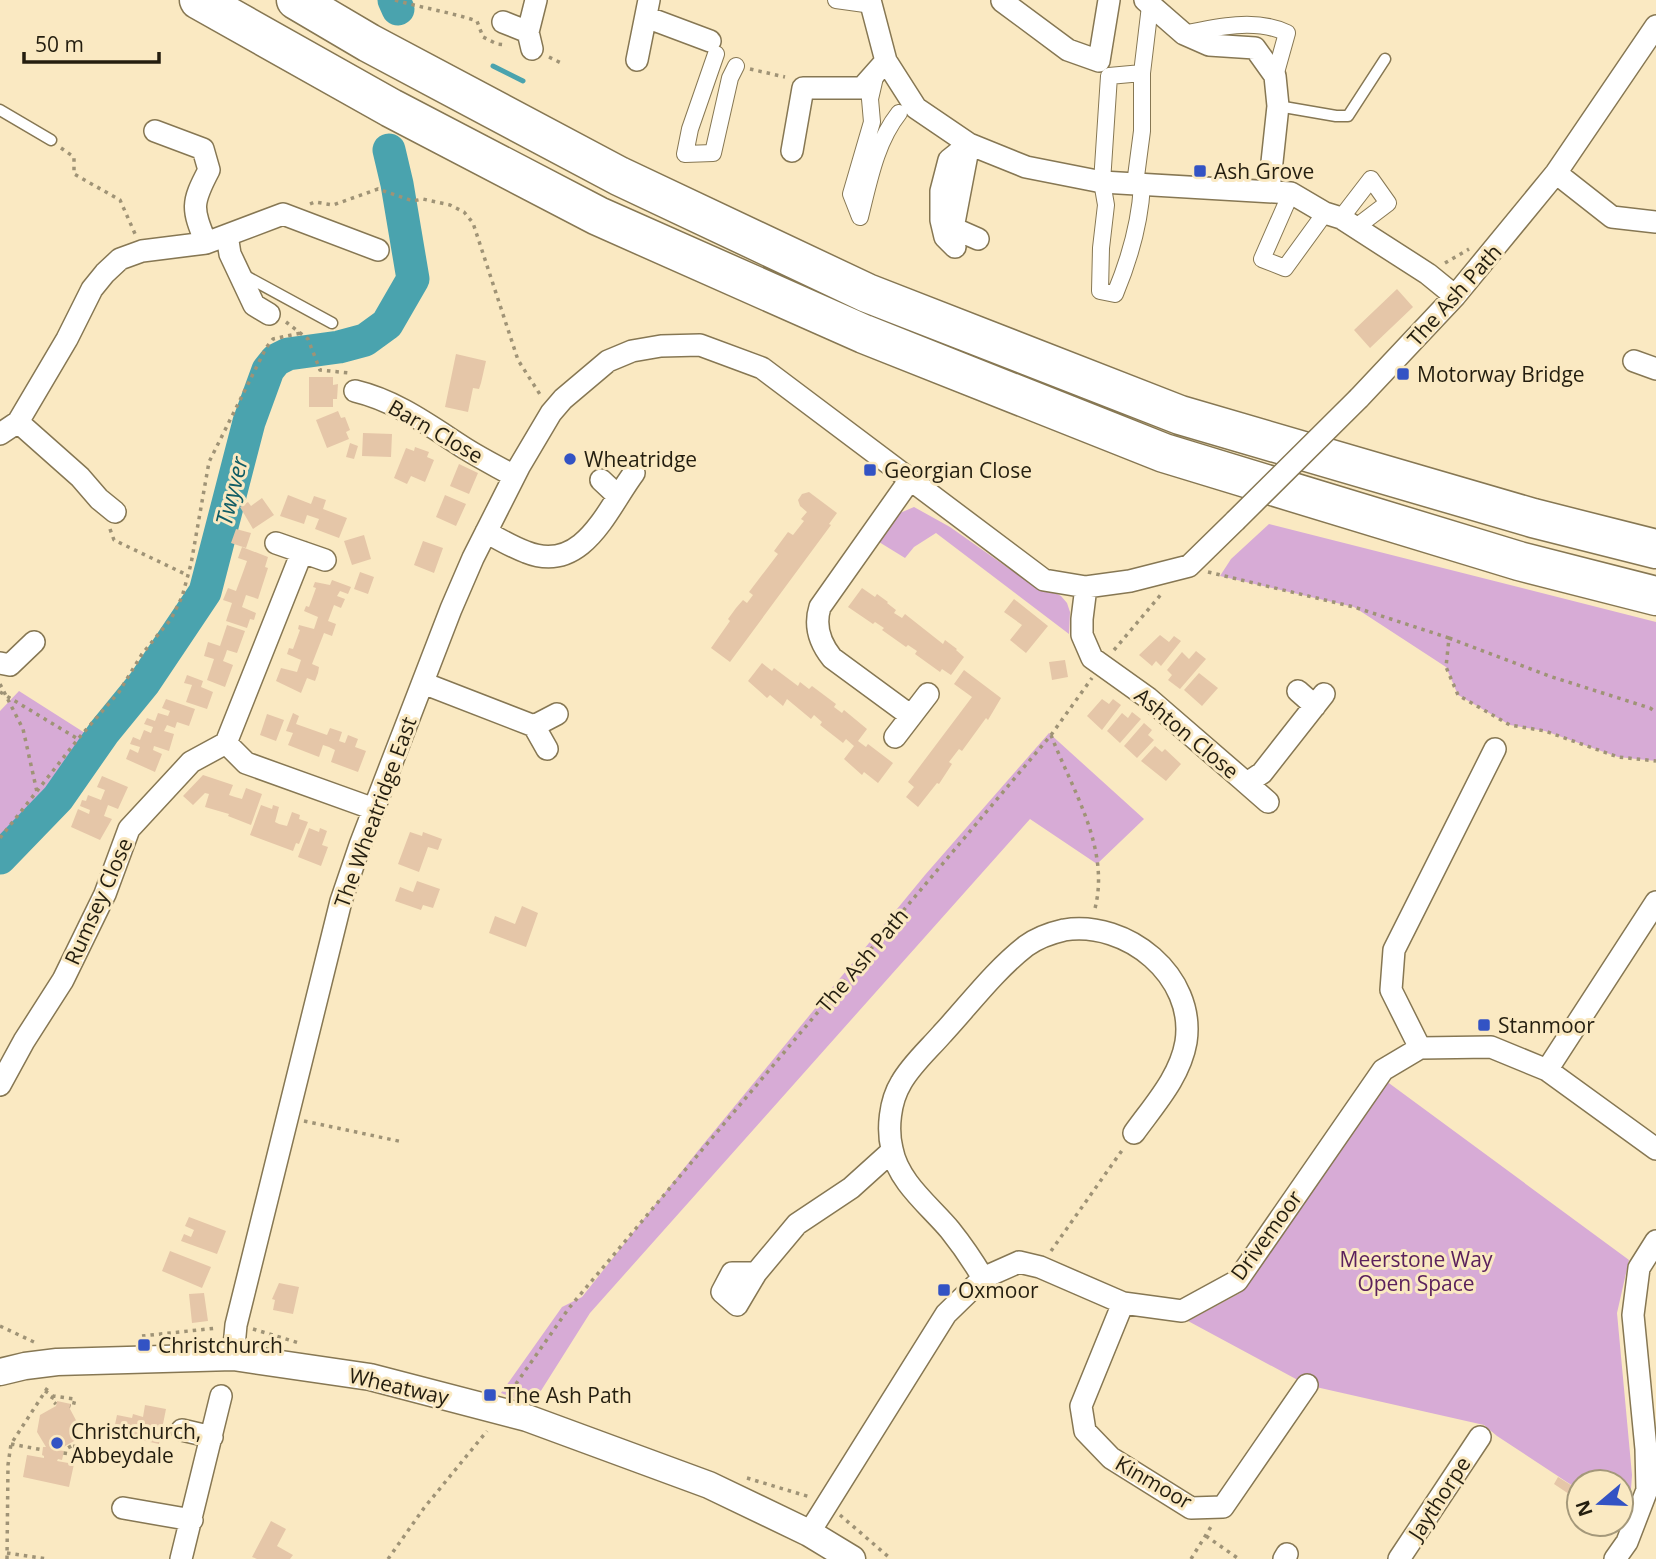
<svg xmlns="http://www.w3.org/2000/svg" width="1656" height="1559" font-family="'Open Sans',sans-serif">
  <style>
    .green { fill: #d7abd6 }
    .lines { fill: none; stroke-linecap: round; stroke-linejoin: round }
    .stream { stroke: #4aa3ae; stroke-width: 5 }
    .river { stroke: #4aa3ae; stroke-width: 33 }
    .building { fill: #e5c6a8 }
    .service-casing { stroke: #867753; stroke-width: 13 }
    .pedestrian-casing { stroke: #867753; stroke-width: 18 }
    .minor-casing { stroke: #867753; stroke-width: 24 }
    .tertiary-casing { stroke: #867753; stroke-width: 29 }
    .motorway-casing { stroke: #867753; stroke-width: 41 }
    .path { stroke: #9f9376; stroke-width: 3.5; stroke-dasharray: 3.5 5; stroke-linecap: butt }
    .service { stroke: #fff; stroke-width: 10 }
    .pedestrian { stroke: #fff; stroke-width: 16 }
    .minor { stroke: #fff; stroke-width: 21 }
    .tertiary { stroke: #fff; stroke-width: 26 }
    .motorway { stroke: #fff; stroke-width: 38 }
    .minor-bridge-casing { stroke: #867753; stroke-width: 24; stroke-linecap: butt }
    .minor-bridge { stroke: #fff; stroke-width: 21 }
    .poi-dot { fill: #3353c4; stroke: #fae9c2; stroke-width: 2.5 }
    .labels { text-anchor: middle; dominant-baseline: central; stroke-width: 6; stroke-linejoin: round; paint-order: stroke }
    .poi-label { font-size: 21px; fill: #241e0f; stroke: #fae9c2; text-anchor: start }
    .street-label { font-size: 21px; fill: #241e0f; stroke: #fae9c2 }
    .park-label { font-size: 21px; fill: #5b215c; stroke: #fae9c2 }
    .water-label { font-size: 23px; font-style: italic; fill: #115d65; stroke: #fae9c2 }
  </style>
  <rect width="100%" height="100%" fill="#fae9c2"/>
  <!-- green -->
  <path class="green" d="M914,507L950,527L1011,570L1061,596L1067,603L1070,612L1069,634L936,533L914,547L905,558L879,542L900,513Z
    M1269,524L1656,622V761L1618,757L1545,731L1510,725L1458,695L1446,667L1354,607L1220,576L1231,559Z
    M19,691L96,740L58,804L0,866V711Z
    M1049,733L1144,819L1097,864L1030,819L590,1313L532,1405L501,1393L562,1307L582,1297L701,1147L925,875Z
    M1382,1078L1629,1260L1617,1313L1632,1475L1631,1489L1621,1517V1482H1579V1490L1497,1436L1484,1425L1307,1385L1188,1321L1240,1293Z"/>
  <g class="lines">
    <!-- stream -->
    <path class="stream" d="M493,66L523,81"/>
    <!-- river -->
    <path class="river" d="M394,0L398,9
      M0,858L58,798L104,732L144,683L205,592L249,422L268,370L276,360L288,354L339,347L365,340L387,324L413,279L397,184L389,150"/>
  </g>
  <!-- building -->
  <path class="building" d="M1397,289L1413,307L1370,348L1354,330Z
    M456,354L486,361L481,383L479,389L473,388L468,412L445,407Z
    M309,377H333V385L338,384L337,399H333V407H309Z
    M338,411L341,418L345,417L350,430L346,432L349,439L327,448L316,420Z
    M363,433L392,434L391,457L362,456Z
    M350,443L358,446L354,459L346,457Z
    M415,447L429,452L427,457L434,460L425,482L411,476L407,484L394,478L406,448L414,451Z
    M568,453L577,458L573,465L563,459Z
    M459,464L478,473L469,494L450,486Z
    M809,492L837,513L829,524L831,525L730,662L711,648L730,621L728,619L736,608L743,600L747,603L753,595L749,592L778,554L774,551L788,532L793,535L804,521L801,519L807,512L800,506L798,500L802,494Z
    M288,495L311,504L314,496L326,500L323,509L347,518L339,538L315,529L319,519L307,515L304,524L280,516Z
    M445,495L466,504L456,526L436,517Z
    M262,498L274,515L253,529L240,507L248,502L251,506Z
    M236,529L251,533L246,548L231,543Z
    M364,535L371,559L352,565L344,541Z
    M423,541L443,548L434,573L414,565Z
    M242,547L268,557L265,567L268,568L258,599L246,595L242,607L256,613L254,620L250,619L247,628L226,621L232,603L223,600L228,588L236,591L242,575L247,561L238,558Z
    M360,572L374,577L368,594L354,589Z
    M332,580L351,587L348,594L340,591L337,596L345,599L341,608L334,605L328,621L336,624L332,636L324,633L312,664L319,667L318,673L315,681L307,678L301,693L276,681L281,668L297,672L301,660L287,654L289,648L293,649L300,630L298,629L299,625L314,629L318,617L304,611L306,606L309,607L316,588L313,587L315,582L330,585Z
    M862,588L875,597L877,594L888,602L887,603L896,610L894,613L902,618L905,614L943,644L945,640L957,649L956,650L964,657L951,675L942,669L940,672L915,654L917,651L908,645L906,647L882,630L884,628L875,622L873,624L848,607Z
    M1014,599L1048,626L1026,653L1010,640L1022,625L1004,612Z
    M227,625L245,631L237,653L227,650L225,656L223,661L233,665L225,687L207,680L214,659L204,656L208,642L220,646Z
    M1160,635L1169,642L1174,636L1181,641L1161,666L1156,661L1152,666L1139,655Z
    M1196,651L1206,659L1180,689L1168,680L1172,675L1167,670L1182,652L1189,659Z
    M1065,660L1068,677L1052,680L1049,662Z
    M762,663L772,671L774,668L798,686L800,682L809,689L812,686L836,704L834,707L842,713L844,710L867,729L858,741L866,747L868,744L893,763L878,783L864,772L862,775L844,759L854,746L846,739L843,743L820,725L822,722L814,715L811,719L787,699L783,706L770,695L767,698L748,681Z
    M964,670L1001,698L988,720L986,718L962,751L959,749L949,762L952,764L939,784L937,783L918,807L906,797L914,787L908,782L972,697L954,684Z
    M1199,673L1218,688L1202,706L1184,690Z
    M187,675L203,681L201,687L213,692L207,709L186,702L192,685L184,683Z
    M166,699L195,709L189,726L177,722L175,728L167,725L164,731L174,734L169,751L154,746L153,750L162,754L155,772L126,759L130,749L138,753L140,747L130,744L133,737L140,740L144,730L151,733L153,727L144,724L147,718L155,721L158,713L168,716L170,711L162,708Z
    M1102,699L1109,704L1113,699L1121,705L1102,730L1087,716Z
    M1132,712L1141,719L1120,743L1107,731L1122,713L1128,718Z
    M293,713L299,716L296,724L327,735L330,728L342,732L339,741L345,743L348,735L358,739L355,747L366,751L358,772L331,762L335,750L329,747L323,745L319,757L288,745L293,733L286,731Z
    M267,714L284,720L276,741L260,735Z
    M1144,723L1152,730L1148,735L1154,740L1137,758L1124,746Z
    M1155,746L1162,752L1165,749L1181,764L1166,781L1141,761Z
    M203,775L233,785L229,795L235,797L242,799L246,788L262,794L251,825L228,816L229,814L205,807L209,794L205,793L193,805L183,796Z
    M102,776L128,787L118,809L108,805L104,816L112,819L100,840L71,827L78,809L89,814L90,810L80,806L82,800L86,801L88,795L101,800L105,790L97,787Z
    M261,805L272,809L273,805L279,807L275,822L279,824L287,826L292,812L300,815L299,819L308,822L299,844L296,843L293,851L250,835Z
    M309,828L319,832L320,828L327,831L322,845L328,847L321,866L298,857Z
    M410,832L422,836L423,832L442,839L438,850L428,847L419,872L398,864Z
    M417,881L440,889L433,908L423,905L421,910L395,901L400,887L413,892Z
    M522,906L538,913L526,947L489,933L495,916L515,924Z
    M189,1217L226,1231L217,1254L181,1241L184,1234L191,1237L194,1230L185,1226Z
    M170,1251L211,1267L202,1288L162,1271Z
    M279,1283L299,1287L293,1314L273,1310L275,1300L272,1299Z
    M204,1293L208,1321L192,1323L189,1294Z
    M57,1401L71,1404L70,1409L78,1424L76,1440L58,1450L64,1451L62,1460L58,1459L57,1461L74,1464L69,1487L23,1477L27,1455L44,1458V1456L42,1455L43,1447H46L37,1432L40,1415L56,1406Z
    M145,1405L166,1409L159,1444L113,1434L117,1415L132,1418L133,1414L143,1417Z
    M1558,1477L1574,1487L1569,1494L1554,1484Z
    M271,1521L286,1529L277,1546L293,1555L290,1559H257L252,1557Z"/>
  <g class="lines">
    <defs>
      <path id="service" d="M1278,106L1336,116H1348L1385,59
        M0,110L51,140
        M242,274L332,323"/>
      <path id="pedestrian" d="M836,0L865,4
        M1184,34C1216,27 1257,18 1287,33L1275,76
        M716,54L690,129L685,154L713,153L730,78L736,66
        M876,73L870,99L872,122L851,194L860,217C869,181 876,142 899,113
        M1142,73L1150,6
        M1135,184L1142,131V73L1109,76L1102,182L1106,205L1101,248L1100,291L1115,294C1130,258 1140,224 1142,185
        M1291,193L1262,259L1285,268L1325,213
        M1341,218L1371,179L1388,203L1355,228"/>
      <path id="minor" d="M870,0L886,61L916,108L969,144L1026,167L1102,182L1291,193L1325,213L1341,218L1428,274L1455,296
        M1145,0L1184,34L1209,45L1255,48L1275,76L1278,106L1269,190
        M1002,1L1068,50L1099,61L1109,0
        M646,17L710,41
        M503,22L528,32
        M532,49L528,32L536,0
        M637,60L649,0
        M155,131L203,149L209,170C191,204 192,208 206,243
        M969,144L953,228L978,239
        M792,151L803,88H862L886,61
        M1556,173L1612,217L1656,222
        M227,235L230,254L254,305L269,314
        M955,247L945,237L941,220V191L949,160L969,144
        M1634,361L1656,369
        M355,391C397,401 430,426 466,449C482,459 498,467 514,476
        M1359,398L1455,296L1556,173L1656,26
        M18,422L80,477L99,499L115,512
        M0,434L18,422L67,339L92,289L105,273L120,259L142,251L206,243L283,214L378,250
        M601,480L617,495
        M909,481L820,607C814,626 820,643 832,658L911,716
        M486,532C499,539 512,547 526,552C583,575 607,509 634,473
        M276,543L325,560
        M1086,587L1082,619V635L1092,658L1148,698L1244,781L1253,779L1262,773L1324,694
        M0,663L10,665L34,642
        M423,683L534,726L547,749
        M1298,691L1315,706
        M534,726L557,714
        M895,737L928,694
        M226,743L246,763L374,809
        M1244,781L1268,802
        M1420,1048L1391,990L1394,950L1495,749
        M1547,1070L1656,902
        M0,1085L24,1041L63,980L105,894L129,829L191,762L226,743L302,552
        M756,1273H732L722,1292L737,1305L756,1273L797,1224L851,1188L892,1151
        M983,1278C973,1261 962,1245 950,1230C930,1206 898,1182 892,1149C887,1129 890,1101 901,1083C911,1065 929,1049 942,1034C969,1005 994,971 1026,946C1037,938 1051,933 1064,930C1127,920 1196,976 1186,1042C1180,1077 1154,1105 1134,1133
        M1123,1303L1081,1406L1085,1431L1111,1458L1191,1508L1223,1507L1307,1385
        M233,1357L236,1325L341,901L360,845L451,609L473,558L519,467L551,413L563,399L608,361L632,351L661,346L700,345L762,368L1044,580L1086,587L1130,581L1189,566L1235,521
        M182,1430L212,1437
        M123,1508L192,1520
        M809,1533L946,1314L983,1278L1019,1262L1040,1267L1123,1303L1182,1311L1237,1281L1383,1070L1420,1048L1491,1047L1547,1070L1656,1149
        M181,1559L221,1396
        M1284,1559L1287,1554
        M1399,1559L1480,1437
        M1615,1559L1627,1542L1647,1490L1646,1449L1633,1315L1639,1268L1656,1241"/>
      <path id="tertiary" d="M0,1372L25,1366L57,1362L233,1357L370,1377L527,1418L709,1485L809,1533L852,1559"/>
      <path id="motorway" d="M199,0L391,108L598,216L864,334L1164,453L1519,561L1656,596
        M296,0L369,43L619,176L867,293L1180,415L1533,518L1656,549"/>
    </defs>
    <!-- service casing -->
    <use href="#service" class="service-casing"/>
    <!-- pedestrian casing -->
    <use href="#pedestrian" class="pedestrian-casing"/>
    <!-- minor casing -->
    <use href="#minor" class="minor-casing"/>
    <!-- tertiary casing -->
    <use href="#tertiary" class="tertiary-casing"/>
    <!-- motorway casing -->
    <use href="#motorway" class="motorway-casing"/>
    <!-- path -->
    <path class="path" d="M395,0C422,8 450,12 477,21L483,37L497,44L506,45
      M549,57L563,64
      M750,69L785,77
      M61,148L74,157V174L120,200L136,236
      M310,204L315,202L333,205L378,189L413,201L423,199L450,205L464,212L473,223L518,360L541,396
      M1445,263L1469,249
      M286,322L308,339L320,370L349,373
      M110,529L114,540L187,575
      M1208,572L1354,607L1449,638L1446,667L1458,695L1510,725L1545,731L1618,757L1656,761
      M1449,638L1549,676L1650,708L1656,712
      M1114,650L1163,592
      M0,684L23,729L37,792
      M0,692L78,739
      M1051,735C1072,790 1112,850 1094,912
      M0,838L78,739L119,692L142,654L171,619L182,597L191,564L209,462L266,348L273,339L301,333
      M304,1121L403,1142
      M1051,1251L1123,1149
      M0,1326L36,1343
      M253,1329L299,1343
      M142,1336L217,1328
      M45,1391L53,1396L75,1399L73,1407L70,1406
      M511,1391L569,1308L1051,735L1092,678
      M53,1396L51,1400L56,1404
      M11,1444L43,1450
      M65,1455L66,1449L75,1444L74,1456
      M747,1478L810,1497
      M840,1515L891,1559
      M1206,1536L1239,1559
      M7,1553L47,1559
      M7,1559L8,1465L11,1444L50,1384
      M388,1559L424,1508L487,1431
      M1191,1559L1212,1525"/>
    <!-- service -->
    <use href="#service" class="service"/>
    <!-- pedestrian -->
    <use href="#pedestrian" class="pedestrian"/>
    <!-- minor -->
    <use href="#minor" class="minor"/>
    <!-- tertiary -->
    <use href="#tertiary" class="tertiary"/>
    <!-- motorway -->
    <use href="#motorway" class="motorway"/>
    <defs>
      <path id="minor-bridge" d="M1235,521L1359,398"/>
    </defs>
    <!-- minor-bridge casing -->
    <use href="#minor-bridge" class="minor-bridge-casing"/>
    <!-- minor-bridge -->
    <use href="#minor-bridge" class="minor-bridge"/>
  </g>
  <!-- markers -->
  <g class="poi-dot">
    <rect x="1193" y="164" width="14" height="14" rx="3.5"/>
    <rect x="1396" y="367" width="14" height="14" rx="3.5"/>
    <circle cx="570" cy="459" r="7"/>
    <rect x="863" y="463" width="14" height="14" rx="3.5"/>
    <rect x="1477" y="1018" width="14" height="14" rx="3.5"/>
    <rect x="937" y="1283" width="14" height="14" rx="3.5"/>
    <rect x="137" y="1338" width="14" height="14" rx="3.5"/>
    <rect x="483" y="1388" width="14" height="14" rx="3.5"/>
    <circle cx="57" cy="1443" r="7"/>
  </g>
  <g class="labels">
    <!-- poi labels -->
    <g class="poi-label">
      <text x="1214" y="171">Ash Grove</text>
      <text x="1417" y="374">Motorway Bridge</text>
      <text x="584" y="459">Wheatridge</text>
      <text x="884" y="470">Georgian Close</text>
      <text x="1498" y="1025">Stanmoor</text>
      <text x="958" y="1290">Oxmoor</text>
      <text x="158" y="1345">Christchurch</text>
      <text x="504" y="1395">The Ash Path</text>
      <text x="71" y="1431">Christchurch,<tspan x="71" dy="24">Abbeydale</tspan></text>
    </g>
    <!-- street labels -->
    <g class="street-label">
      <text transform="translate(1454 295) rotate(-48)">The Ash Path</text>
      <text transform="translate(436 431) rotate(30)">Barn Close</text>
      <text transform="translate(1187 733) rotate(40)">Ashton Close</text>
      <text transform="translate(375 812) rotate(-70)">The Wheatridge East</text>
      <text transform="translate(98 901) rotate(-66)">Rumsey Close</text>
      <text transform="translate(862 960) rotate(-50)">The Ash Path</text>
      <text transform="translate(1266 1235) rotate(-54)">Drivemoor</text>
      <text transform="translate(399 1386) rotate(13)">Wheatway</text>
      <text transform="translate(1154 1482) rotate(30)">Kinmoor</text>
      <text transform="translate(1439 1498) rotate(-57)">Jaythorpe</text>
    </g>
    <!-- park labels -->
    <g class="park-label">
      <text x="1416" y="1259">Meerstone Way<tspan x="1416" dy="24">Open Space</tspan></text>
    </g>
    <!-- water labels -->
    <g class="water-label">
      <text transform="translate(231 491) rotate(-76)">Twyver</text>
    </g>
  </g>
  <!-- north arrow -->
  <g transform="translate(1600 1503) rotate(251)"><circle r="33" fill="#fae9c2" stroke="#a4987a" stroke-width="2"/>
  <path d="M0-5L12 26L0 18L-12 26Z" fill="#3353c4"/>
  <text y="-10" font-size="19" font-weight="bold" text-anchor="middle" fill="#241e0f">N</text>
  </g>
  <!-- scale -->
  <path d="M24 52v10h135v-10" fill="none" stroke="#241e0f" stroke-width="3.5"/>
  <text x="35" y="52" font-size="21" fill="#241e0f" stroke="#fae9c2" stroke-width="5" paint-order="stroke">50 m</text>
</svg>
